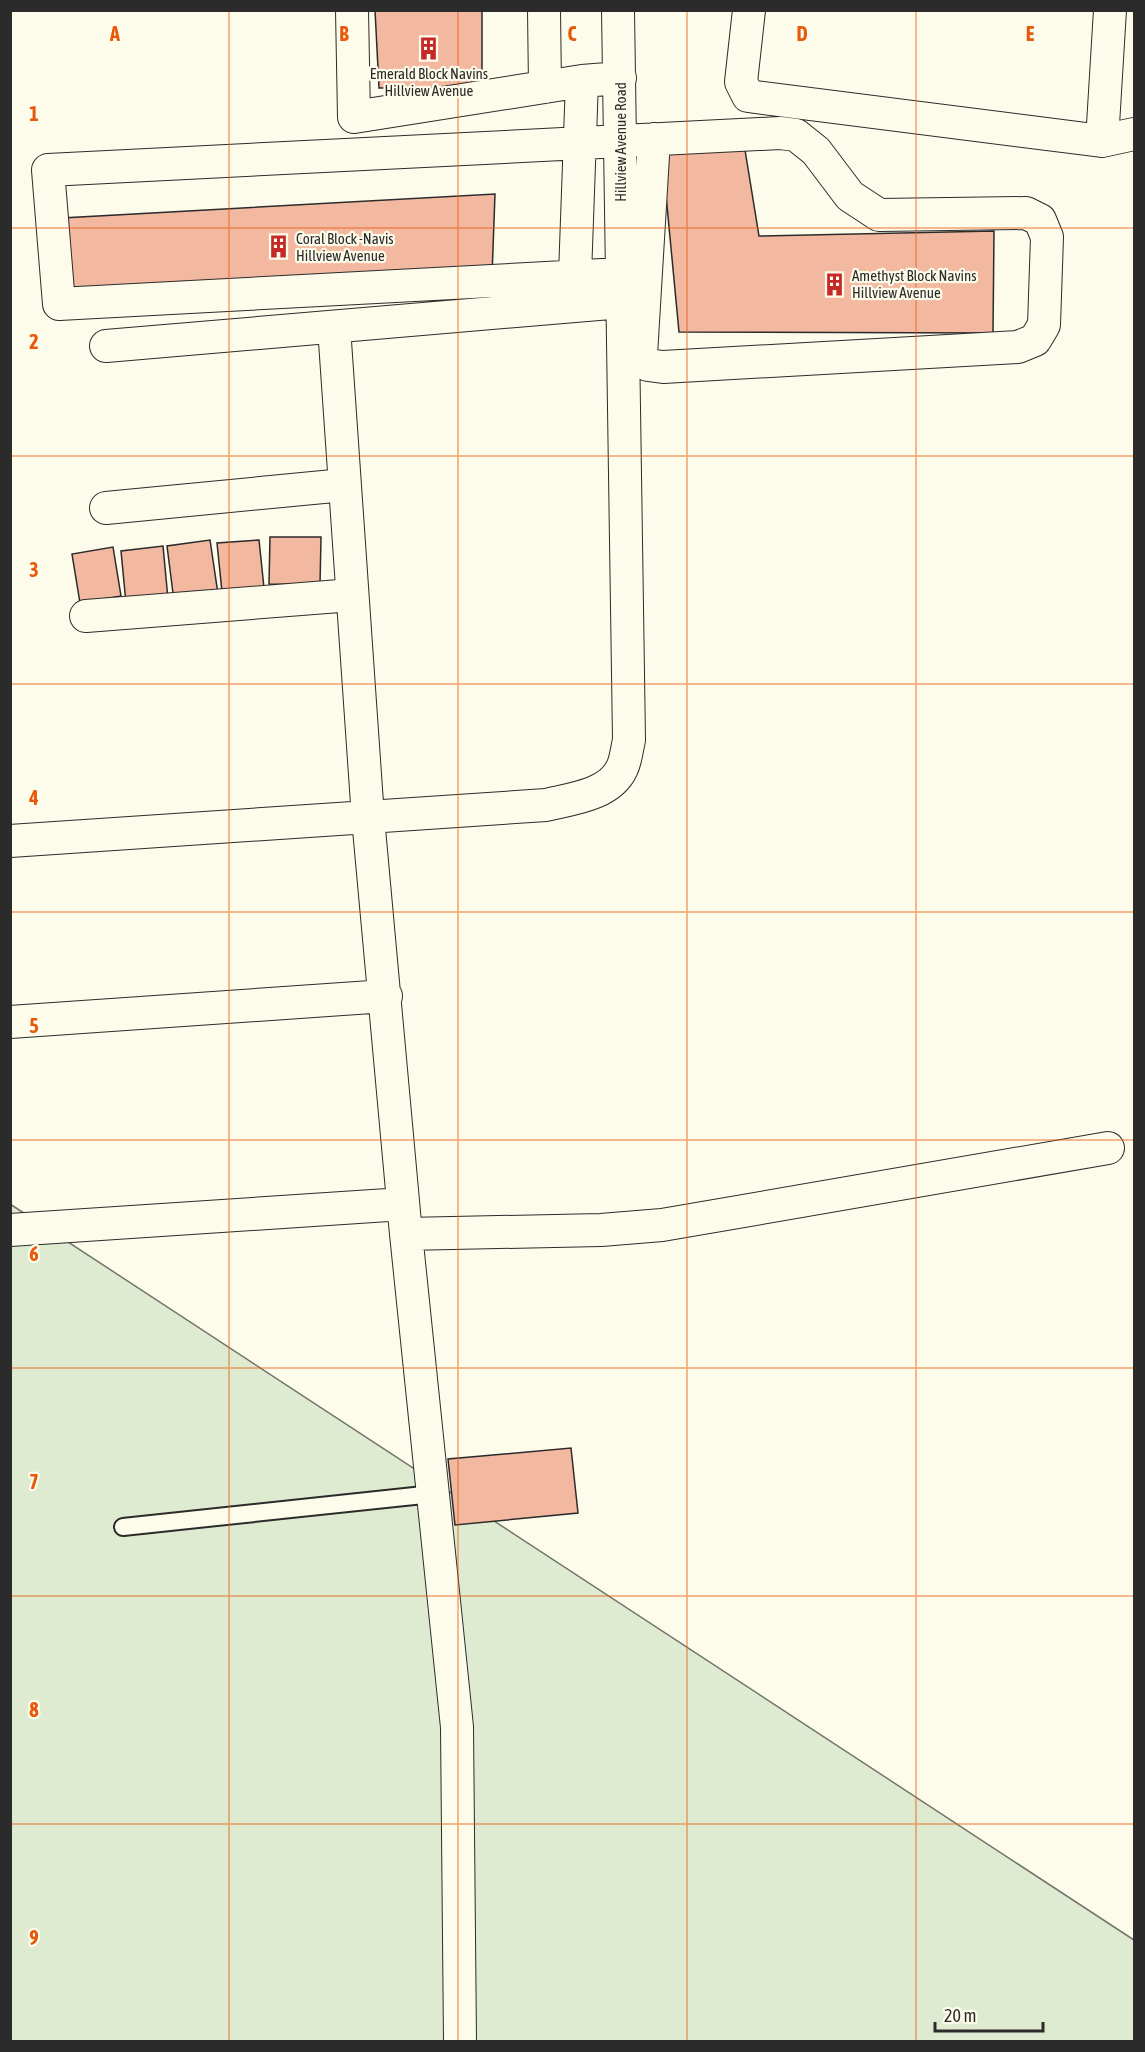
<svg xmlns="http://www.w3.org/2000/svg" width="1145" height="2052" font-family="'Asap Condensed',sans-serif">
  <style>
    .green { fill: #deebd1; stroke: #74746e; stroke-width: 1.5 }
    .building { fill: #f2b8a0; stroke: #2b2b2b; stroke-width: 1.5 }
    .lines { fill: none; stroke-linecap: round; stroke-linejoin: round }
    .lane-casing { stroke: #2b2b2b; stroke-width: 20 }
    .street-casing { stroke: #2b2b2b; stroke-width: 34 }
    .lane { stroke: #fdfbea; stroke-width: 16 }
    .street { stroke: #fdfbea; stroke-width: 32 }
    .grid { fill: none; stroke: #e8590c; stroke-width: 1.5; stroke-opacity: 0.55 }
    .labels { text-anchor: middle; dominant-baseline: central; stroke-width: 4.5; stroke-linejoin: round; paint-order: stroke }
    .poi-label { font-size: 15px; fill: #2b2b2b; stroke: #fdfbea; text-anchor: start }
    .street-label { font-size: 15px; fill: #2b2b2b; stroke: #fdfbea }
    .grid-label { font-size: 20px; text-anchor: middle; font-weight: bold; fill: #e8590c; stroke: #fdfbea; stroke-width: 4.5; stroke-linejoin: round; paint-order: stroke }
  </style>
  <rect width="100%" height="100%" fill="#fdfbea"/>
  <!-- green -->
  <path class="green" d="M10,1204L1134,1940V2041H11Z"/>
  <!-- building -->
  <path class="building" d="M375,10H482V87L379,88Z
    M745,150L759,236L994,231L993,333L679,332L662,153Z
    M495,194L492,276L64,288L62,218Z
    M270,537H321L320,585L269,584Z
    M210,540L218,594L174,601L167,546Z
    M259,540L264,588L222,592L217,543Z
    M163,546L168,599L126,603L121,551Z
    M113,547L121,596L80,603L72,554Z
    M571,1448L578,1513L455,1525L448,1459Z"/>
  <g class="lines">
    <defs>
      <path id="lane" d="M123,1527L433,1494"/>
      <path id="street" d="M352,10L354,117L582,81L620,78
        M544,10L545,87
        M749,10L741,82L748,96L1102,141L1134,134
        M1102,141L1110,10
        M621,274L59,304L48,170L780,133L796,135L816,151L850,196L879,215L1026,213L1040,220L1047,237L1044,325L1035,340L1018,347L663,367L648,365L641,355L654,139
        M575,275L582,81
        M334,327L368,818L406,1234L457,1727L460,2042
        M106,346L622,302
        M106,508L344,485
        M86,616L352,595
        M10,841L546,805C571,799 610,795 622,768C626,760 627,748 629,740L618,10
        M10,1022L386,996
        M10,1230L403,1204
        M406,1234L601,1230L662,1225L1108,1148"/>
    </defs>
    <!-- lane casing -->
    <use href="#lane" class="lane-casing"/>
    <!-- street casing -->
    <use href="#street" class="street-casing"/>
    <!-- lane -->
    <use href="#lane" class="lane"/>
    <!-- street -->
    <use href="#street" class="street"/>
  </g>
  <!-- grid -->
  <path class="grid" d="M229,10V2042M458,10V2042M687,10V2042M916,10V2042M10,228H1134M10,456H1134M10,684H1134M10,912H1134M10,1140H1134M10,1368H1134M10,1596H1134M10,1824H1134"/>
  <!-- icons -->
  <defs>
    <symbol id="building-bare" viewBox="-9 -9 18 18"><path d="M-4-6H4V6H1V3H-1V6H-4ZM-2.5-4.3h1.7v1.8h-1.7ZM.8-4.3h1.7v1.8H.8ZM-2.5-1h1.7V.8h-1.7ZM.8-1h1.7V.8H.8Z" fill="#c62828" stroke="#fdfbea" stroke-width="2.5" paint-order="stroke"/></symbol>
  </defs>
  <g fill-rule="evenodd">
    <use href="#building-bare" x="412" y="32" width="33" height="33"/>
    <use href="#building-bare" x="262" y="230" width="33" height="33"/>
    <use href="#building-bare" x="818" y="268" width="33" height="33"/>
  </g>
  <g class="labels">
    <!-- poi labels -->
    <g class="poi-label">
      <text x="429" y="73" text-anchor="middle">Emerald Block Navins<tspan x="429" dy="17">Hillview Avenue</tspan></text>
      <text x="296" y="238">Coral Block -Navis<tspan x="296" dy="17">Hillview Avenue</tspan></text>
      <text x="852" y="275">Amethyst Block Navins<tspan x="852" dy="17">Hillview Avenue</tspan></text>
    </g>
    <!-- street labels -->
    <g class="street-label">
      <text transform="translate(620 142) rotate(-90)">Hillview Avenue Road</text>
    </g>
  </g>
  <g class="grid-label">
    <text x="115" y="41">A</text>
    <text x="344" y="41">B</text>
    <text x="572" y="41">C</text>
    <text x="802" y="41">D</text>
    <text x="1030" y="41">E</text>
    <text x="34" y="121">1</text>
    <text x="34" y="349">2</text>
    <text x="34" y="577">3</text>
    <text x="34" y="805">4</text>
    <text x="34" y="1033">5</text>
    <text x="34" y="1261">6</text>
    <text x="34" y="1489">7</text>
    <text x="34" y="1717">8</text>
    <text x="34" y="1945">9</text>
  </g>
  <!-- border -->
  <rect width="1145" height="2052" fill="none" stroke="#2b2b2b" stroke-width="24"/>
  <!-- scale -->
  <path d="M935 2022v9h108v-9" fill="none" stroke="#2b2b2b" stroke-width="3"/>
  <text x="944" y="2022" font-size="18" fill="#2b2b2b" stroke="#fdfbea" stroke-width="4.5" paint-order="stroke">20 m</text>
</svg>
